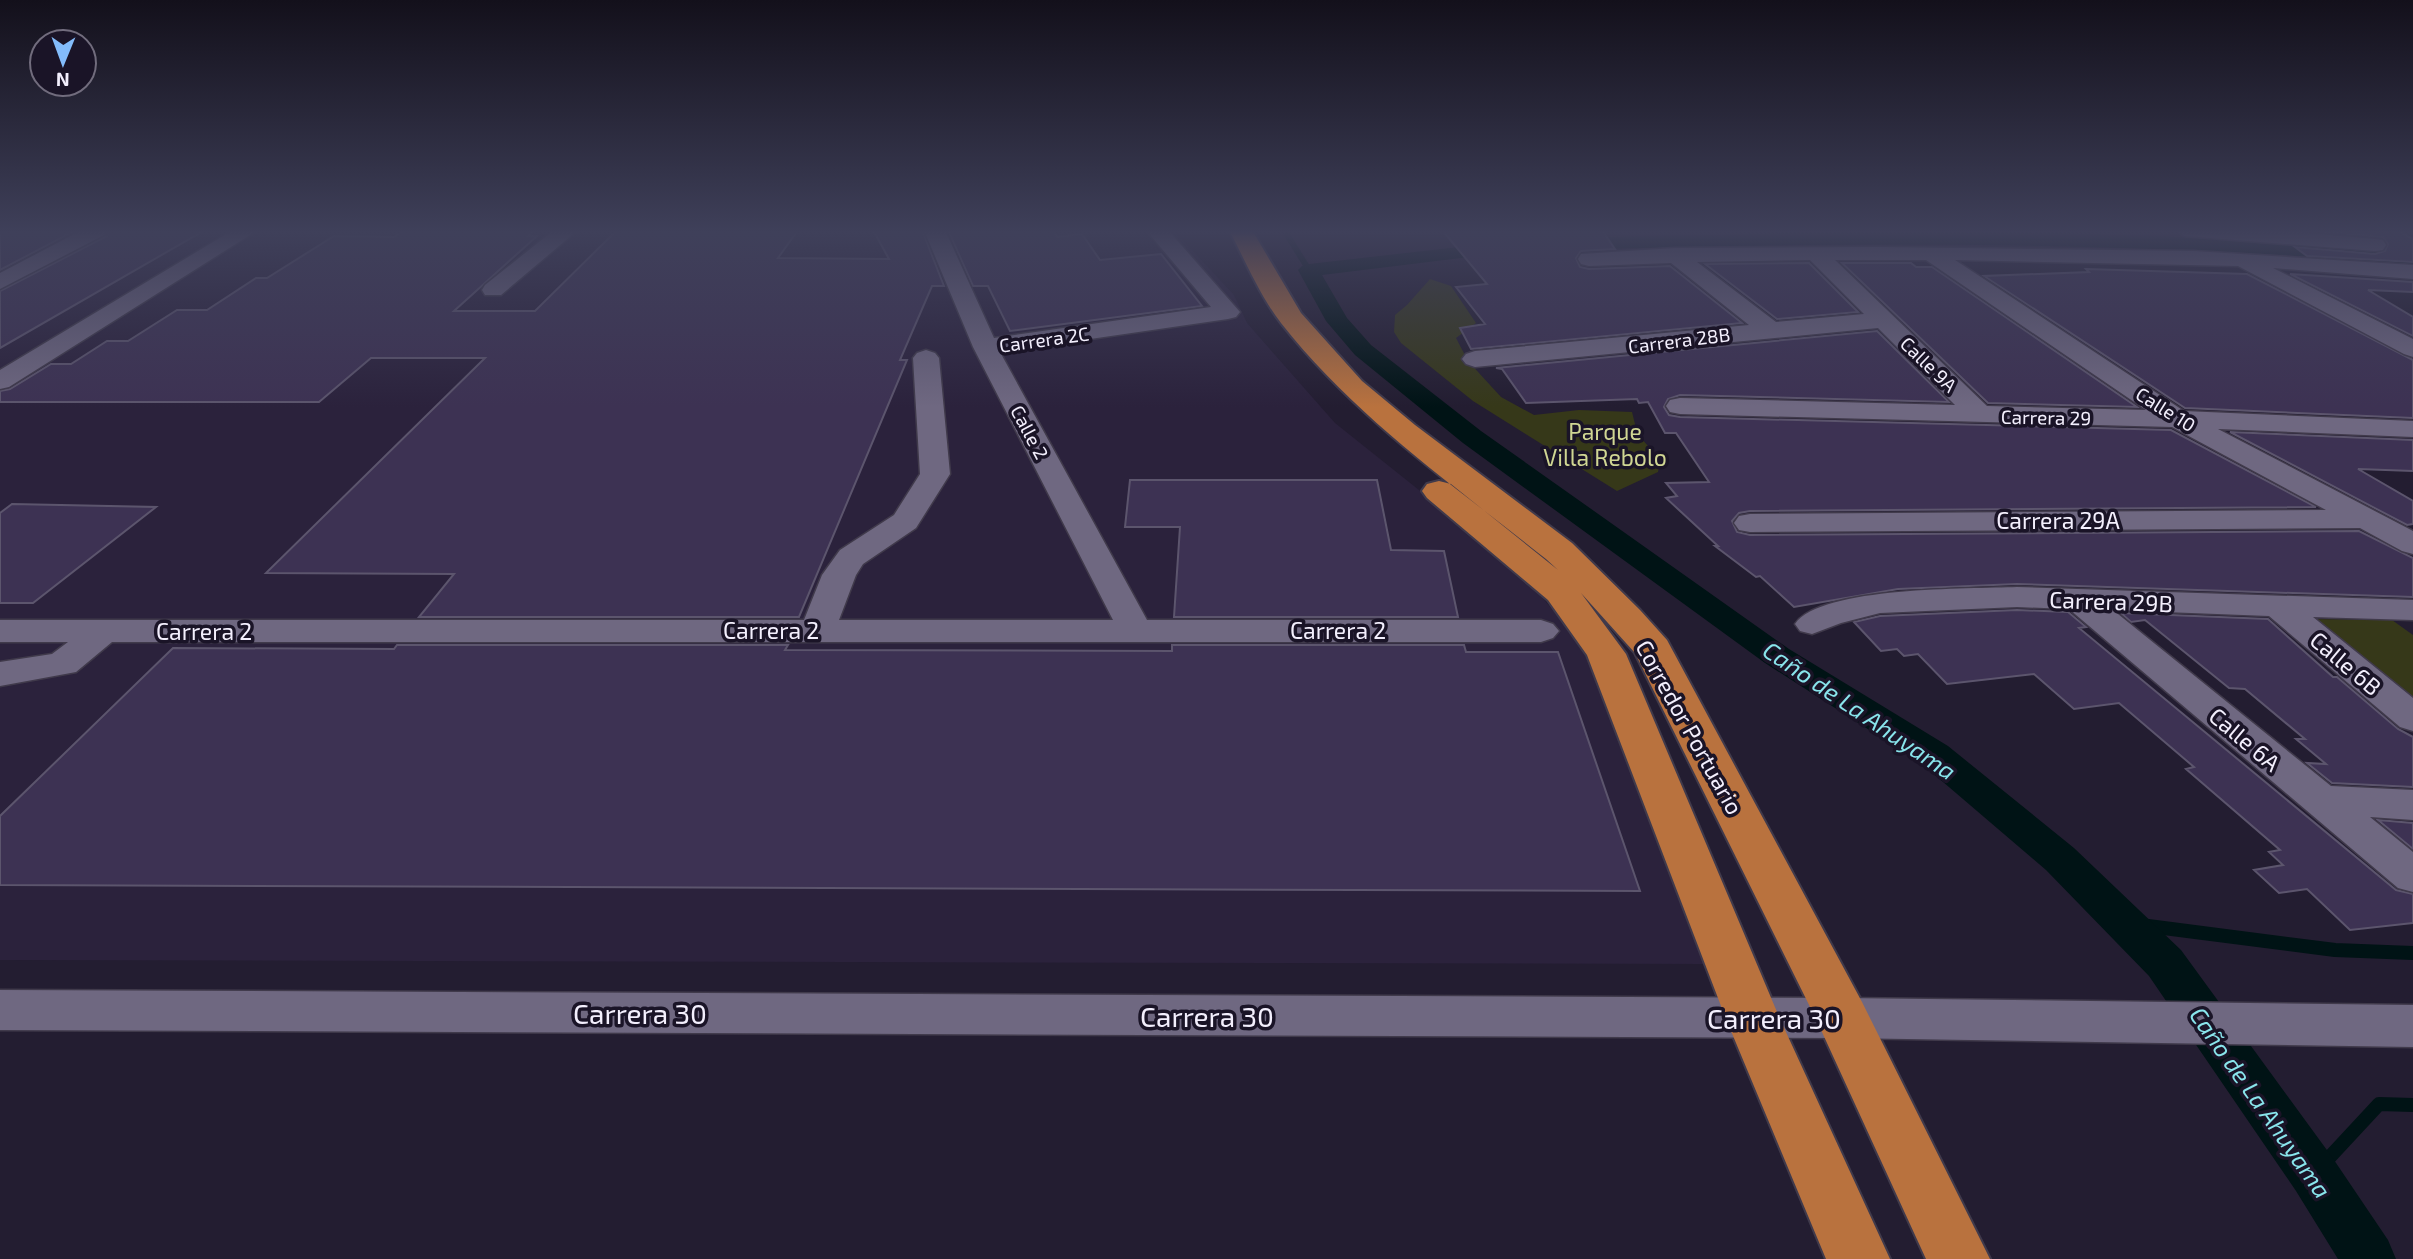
<svg xmlns="http://www.w3.org/2000/svg" width="2413" height="1259" font-family="'Exo 2',sans-serif">
  <style>
    .built { fill: #2b223c }
    .green { fill: #363819 }
    .lines { fill: none; stroke-linecap: round; stroke-linejoin: round }
    .stream-far1 { stroke: #001315; stroke-width: 6 }
    .stream { stroke: #001315; stroke-width: 14 }
    .canal { fill: #001315; fill-rule: evenodd }
    .building { fill: #3d3253; stroke: #5c556d; stroke-width: 2 }
    .minor-casing { stroke: #403a4b; stroke-width: 3 }
    .major-casing { stroke: #403a4b; stroke-width: 4 }
    .minor { fill: #6f6881; fill-rule: evenodd }
    .major { fill: #b9723e; fill-rule: evenodd }
    .labels { text-anchor: middle; dominant-baseline: central; stroke-width: 7; stroke-linejoin: round; paint-order: stroke }
    .far-street-label { font-size: 19px; fill: #f3effd; stroke: #1a1427 }
    .park-label { font-size: 23px; fill: #d0d693; stroke: #1a1427 }
    .street-label { font-size: 23px; fill: #f3effd; stroke: #1a1427 }
    .water-label { font-size: 24px; font-style: italic; fill: #89e5ec; stroke: #1a1427 }
    .near-street-label { font-size: 28px; fill: #f3effd; stroke: #1a1427 }
  </style>
  <rect width="100%" height="100%" fill="#231d31"/>
  <!-- built -->
  <path class="built" d="M0,230H1173L1234,295L1247,323L1335,423L1518,569L1589,653L1706,964L0,960Z"/>
  <!-- green -->
  <path class="green" d="M1430,279L1451,286L1476,323L1456,338L1468,361L1501,397L1534,415L1579,410L1632,412C1634,419 1635,427 1639,434C1646,448 1663,453 1658,472L1617,491L1473,401L1401,343L1394,332L1395,315L1407,305Z
    M2305,619L2392,620L2413,635V710Z"/>
  <g class="lines">
    <!-- stream-far1 -->
    <path class="stream-far1" d="M1284,230L1309,270"/>
    <!-- stream -->
    <path class="stream" d="M2125,923L2335,950L2413,953
      M2314,1174L2379,1104L2413,1105"/>
    <!-- canal -->
    <path class="canal" d="M1885,231C2061,231 2237,237 2413,252V264C2131,241 1850,241 1567,250L1560,248L1557,244L1560,240L1567,238Z
      M1503,242L1510,244L1513,248L1510,252L1322,275L1347,318L1371,345L1481,431L1789,649L1948,746L2074,848L2181,950L2332,1157L2388,1240L2396,1259H2338L2296,1191L2149,976L2046,870L1922,764L1765,663L1463,443L1355,355L1326,321L1298,270L1302,266L1309,264Z"/>
  </g>
  <!-- building -->
  <path class="building" d="M0,230H76L0,270Z
    M111,230H205L0,348V291L107,236Z
    M404,230H534L528,236H537L454,311H535L617,230H798L778,258L889,259L873,230H922L944,286H932L900,360H907L799,617H419L454,574L266,573L485,358H371L319,402H0V391L10,389L51,364H71L107,341H128L177,310H207L256,278H267L334,236L394,237Z
    M948,230H1053L1057,237L1082,234L1100,260L1161,254L1202,306L1010,331L988,286H973Z
    M1442,230H1602L1615,249L1581,251L1576,258L1580,267L1589,269L1670,266L1742,323L1471,349L1460,328L1485,324L1456,287L1487,284Z
    M2305,230H2396L2413,239V262L2307,256L2295,247L2375,254L2385,251L2388,244L2383,237Z
    M1809,263L1858,312L1777,319L1705,264Z
    M1842,263H1911L1916,267H1932L2137,407L1988,403Z
    M2086,269L2247,274L2413,360V418L2185,408L1984,276L2089,272Z
    M2290,274L2413,282V292L2368,290L2413,317V336Z
    M1877,331L1949,402L1680,395L1668,399L1664,407L1669,415L1680,417L2171,430L2316,507L1750,511L1739,513L1732,521L1737,532L1750,535L2359,531L2413,558V597L2017,584L1898,589L1794,607L1760,576L1756,577L1715,546H1718L1666,498L1677,496L1666,483L1709,482L1676,433H1665L1648,402L1639,403L1637,399L1526,403L1502,369L1496,368Z
    M2230,432L2413,440V471L2358,469L2413,501V524L2407,525Z
    M1130,480H1377L1391,550L1444,551L1458,617H1174L1180,527H1125Z
    M12,504L156,507L33,603H0V513Z
    M2017,610L2068,612L2086,627L2079,628L2396,890L2413,894V923L2350,930L2307,889L2279,893L2254,870L2283,865L2269,852L2280,850L2186,769L2194,767L2119,703L2074,709L2034,674L1947,684L1918,654L1904,656L1897,649L1881,651L1854,622L1880,616Z
    M2121,613L2268,619L2333,677H2337L2398,729L2413,737V787L2332,783L2307,763L2326,764L2296,739H2305L2245,689L2229,688L2145,620L2131,622Z
    M397,645H788L785,650L1172,651V645H1464L1466,652H1558L1640,891L0,885V816L173,648L394,649Z
    M2378,820L2413,823V849Z"/>
  <g class="lines">
    <defs>
      <path id="minor" d="M82,230H109L106,234L0,289V273Z
        M233,230H258L9,387L0,389V370Z
        M554,230H578L501,295H485L482,290L485,285Z
        M924,230H945L994,338L1211,307L1146,230H1168L1240,312L1236,317L1228,319L1000,352L1147,620H1541L1553,624L1559,631L1553,638L1541,642H112L76,672L0,686V662L52,654L68,642H0V620H804L822,575L840,550L894,515L920,474L913,358L917,353L926,350L935,353L939,358L950,474L916,528L863,564L856,575L839,620H1113L973,347Z
        M2175,230H2270L2375,239L2383,240L2386,245L2383,250L2375,251L2185,236Z
        M1878,247L2194,251L2413,265V279L2273,268L2413,339V357L2404,354L2238,266L1955,260L2184,411L2413,421V437L2218,429L2413,531V554L2402,551L2360,528L1750,532L1739,530L1734,523L1739,516L1750,514L2326,510L2172,427L1680,414L1670,412L1666,406L1670,400L1680,398L1955,405L1878,328L1475,367L1466,364L1462,359L1466,354L1475,351L1749,325L1671,263L1589,266L1581,264L1578,259L1581,254L1675,248ZM1810,260L1864,314L1776,322L1697,262ZM1835,260H1926L2146,410L1987,406Z
        M2017,587L2413,600V620L2313,617L2413,698V731L2400,727L2269,616L2113,610L2331,786L2413,790V820L2370,817L2413,852V892L2398,888L2069,609L2017,607L1880,613L1841,623L1812,634L1800,631L1795,624C1821,586 1971,589 2017,587Z
        M0,990L1843,998L2413,1005V1047L1843,1038L0,1030Z"/>
      <path id="major" d="M1229,230H1252L1301,313L1362,381L1415,425L1572,543L1640,610L1667,640L1862,1002L1990,1259H1926L1816,1019L1635,653L1581,593L1626,654L1780,1019L1890,1259H1826L1726,1019L1587,655L1548,600L1427,498L1422,491L1427,484L1439,481L1451,484L1558,570L1546,559C1453,485 1355,417 1281,323C1260,296 1245,260 1229,230Z"/>
    </defs>
    <!-- minor casing -->
    <use href="#minor" class="minor-casing"/>
    <!-- major casing -->
    <use href="#major" class="major-casing"/>
    <!-- minor -->
    <use href="#minor" class="minor"/>
    <!-- major -->
    <use href="#major" class="major"/>
  </g>
  <!-- sky -->
  <linearGradient id="sky" x2="0" y2="1"><stop stop-color="#13101b"/><stop offset="0.57" stop-color="#3f405a"/><stop offset="1" stop-color="#3f405a" stop-opacity="0"/></linearGradient>
  <rect width="2413" height="407" fill="url(#sky)"/>
  <g class="labels">
    <!-- far-street labels -->
    <g class="far-street-label">
      <text transform="translate(1044 339) rotate(-8)">Carrera 2C</text>
      <text transform="translate(1679 340) rotate(-7)">Carrera 28B</text>
      <text transform="translate(1929 364) rotate(44)">Calle 9A</text>
      <text transform="translate(2166 409) rotate(32)">Calle 10</text>
      <text transform="translate(2046 417) rotate(1)">Carrera 29</text>
      <text transform="translate(1030 432) rotate(62)">Calle 2</text>
    </g>
    <!-- park labels -->
    <g class="park-label">
      <text x="1605" y="431">Parque<tspan x="1605" dy="26">Villa Rebolo</tspan></text>
    </g>
    <!-- street labels -->
    <g class="street-label">
      <text x="2058" y="520">Carrera 29A</text>
      <text transform="translate(2111 601) rotate(2)">Carrera 29B</text>
      <text x="771" y="630">Carrera 2</text>
      <text x="1338" y="630">Carrera 2</text>
      <text x="204" y="631">Carrera 2</text>
      <text transform="translate(2346 663) rotate(40)">Calle 6B</text>
      <text transform="translate(1690 727) rotate(61)">Corredor Portuario</text>
      <text transform="translate(2245 739) rotate(40)">Calle 6A</text>
    </g>
    <!-- water labels -->
    <g class="water-label">
      <text transform="translate(1860 710) rotate(34)">Caño de La Ahuyama</text>
      <text transform="translate(2261 1102) rotate(55)">Caño de La Ahuyama</text>
    </g>
    <!-- near-street labels -->
    <g class="near-street-label">
      <text x="640" y="1013">Carrera 30</text>
      <text x="1207" y="1016">Carrera 30</text>
      <text x="1774" y="1018">Carrera 30</text>
    </g>
  </g>
  <!-- north arrow -->
  <g transform="translate(63 63) rotate(181)"><circle r="33" fill="#1a1427" stroke="#716c7d" stroke-width="2"/>
  <path d="M0-5L12 26L0 18L-12 26Z" fill="#83bcfb"/>
  <text y="-10" font-size="19" font-weight="bold" text-anchor="middle" fill="#f3effd">N</text>
  </g>
</svg>
